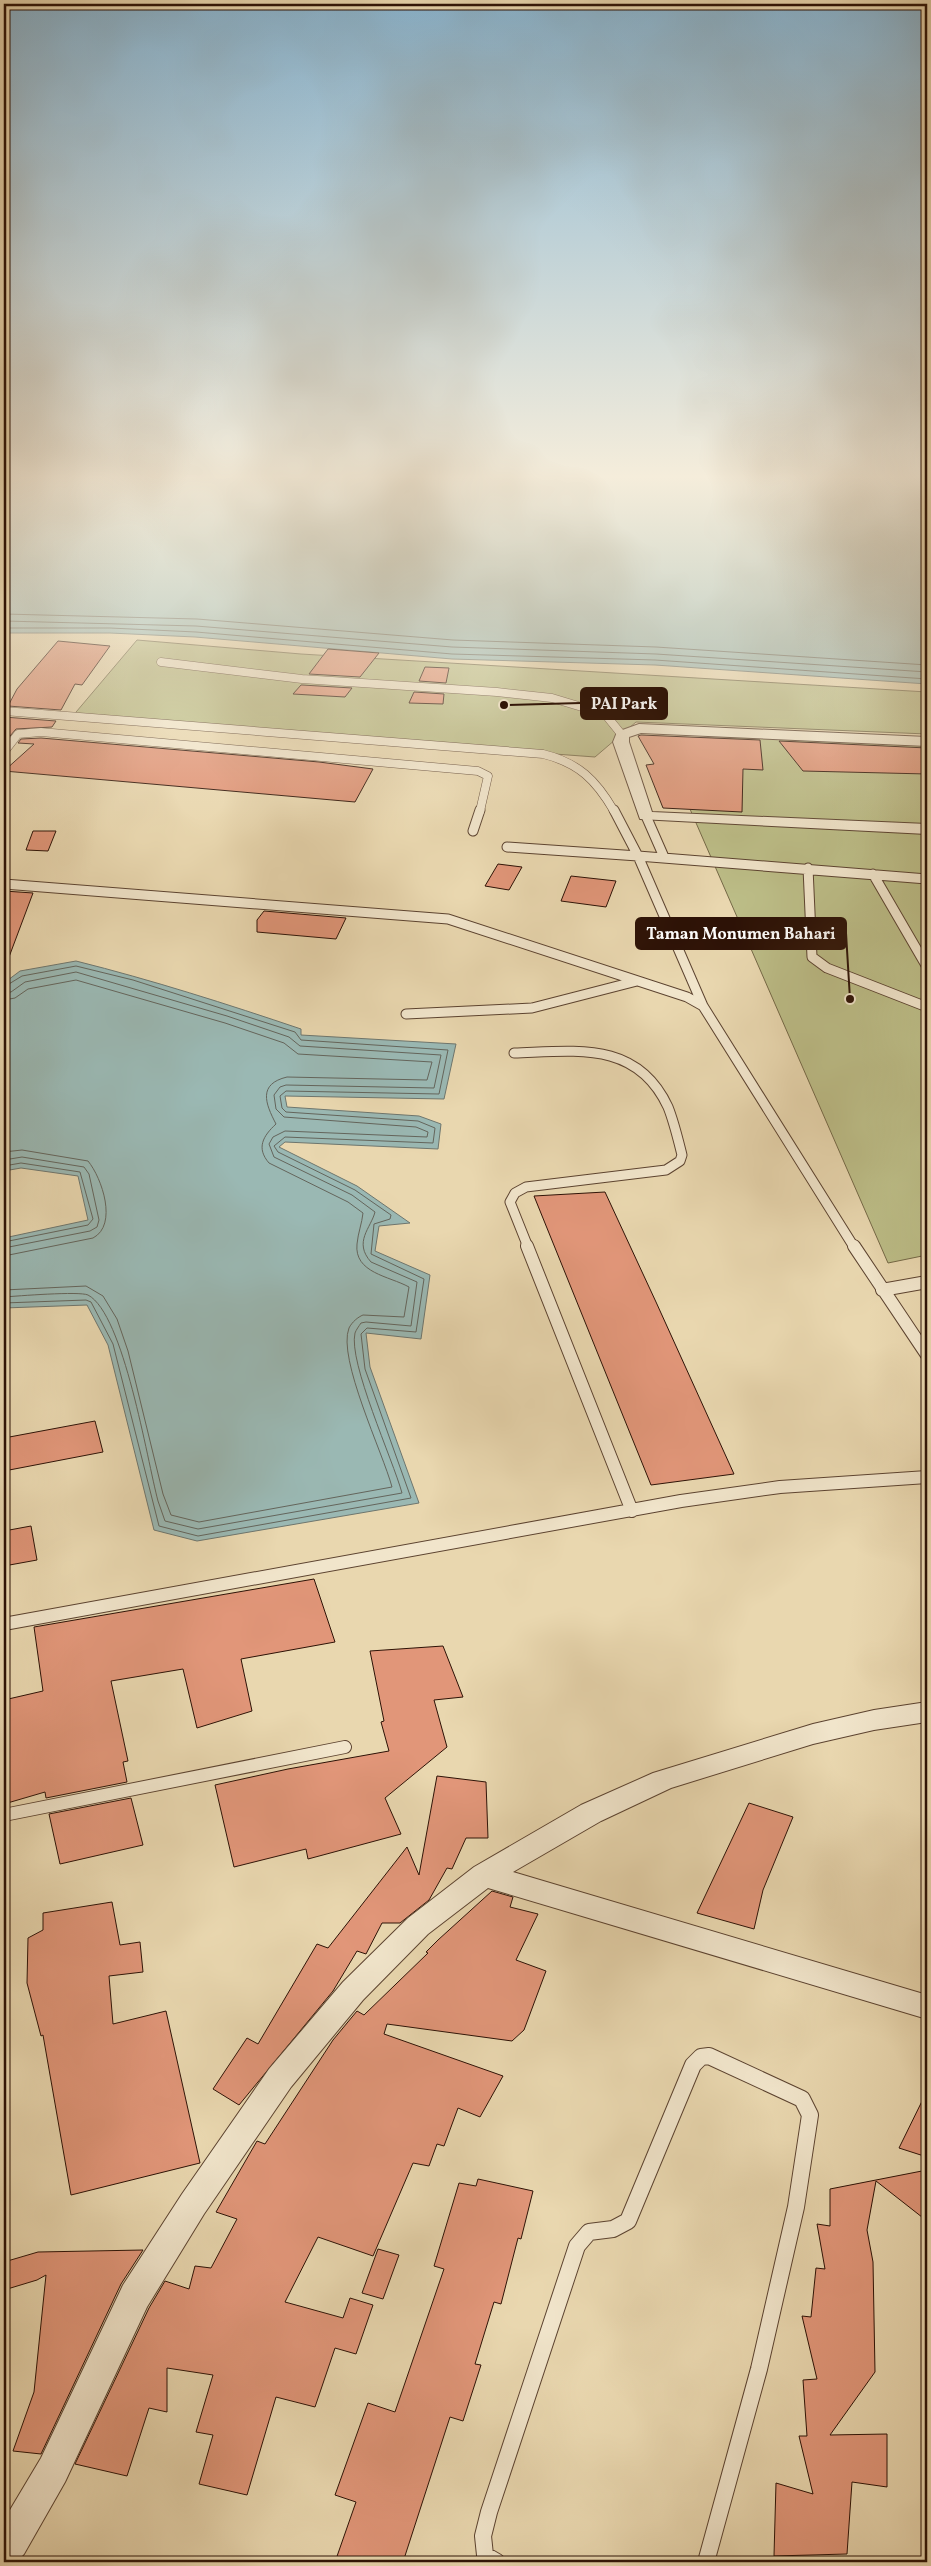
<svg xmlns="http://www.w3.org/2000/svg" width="931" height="2566" font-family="Vollkorn,serif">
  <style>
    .green { fill: #bcbd87; stroke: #746846 }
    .water { fill: #9ab8b3; stroke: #6e766e }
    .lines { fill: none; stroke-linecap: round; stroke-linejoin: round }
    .shore { stroke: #64655c; stroke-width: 1 }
    .building { fill: #e19679; stroke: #2d1206 }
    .lane-far3-casing { stroke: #5c4330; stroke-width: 9 }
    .lane-far2-casing { stroke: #5c4330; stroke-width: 11 }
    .lane-far1-casing { stroke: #5c4330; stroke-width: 14 }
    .lane-casing { stroke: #5c4330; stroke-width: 18 }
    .street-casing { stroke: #5c4330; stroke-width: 2 }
    .lane-far3 { stroke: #f1e5cb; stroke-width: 8 }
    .lane-far2 { stroke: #f1e5cb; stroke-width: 9 }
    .lane-far1 { stroke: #f1e5cb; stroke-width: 12 }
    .lane { stroke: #f1e5cb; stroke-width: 16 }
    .street { fill: #f1e5cb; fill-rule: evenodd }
    .leader { fill: none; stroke: #2d1206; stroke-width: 2 }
    .callout-dot { fill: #2d1206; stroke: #f1e5cb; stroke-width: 2 }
    .callout { fill: #2d1206; stroke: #2d1206; stroke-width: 2 }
    .callout-label { font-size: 16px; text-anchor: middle; font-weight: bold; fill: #fff }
  </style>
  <rect width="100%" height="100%" fill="#e9d7af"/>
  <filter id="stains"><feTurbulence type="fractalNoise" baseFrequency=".004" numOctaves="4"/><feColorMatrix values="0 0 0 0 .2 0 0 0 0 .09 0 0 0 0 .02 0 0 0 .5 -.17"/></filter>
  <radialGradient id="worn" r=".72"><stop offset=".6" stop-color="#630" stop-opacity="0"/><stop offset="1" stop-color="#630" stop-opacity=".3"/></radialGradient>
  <!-- green -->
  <path class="green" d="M137,640L301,654L927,692V734L636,722L595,757L71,718Z
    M659,738H777L927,743V1255L888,1263Z"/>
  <!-- water -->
  <path class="water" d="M4,477H927V684L655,665L452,659L195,637L110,633H4Z
    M76,961C152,980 227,1004 301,1029V1035L456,1044L444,1099L285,1096L287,1107L419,1116L441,1124L438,1149L285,1142L279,1147L357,1186L410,1223L379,1226L375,1251L430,1275L421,1339L366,1333L370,1367L419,1503L197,1541L154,1530L108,1345L87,1305L4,1308V1238L88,1220L78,1176L21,1168L4,1171V983L20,971Z"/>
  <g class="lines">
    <!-- shore -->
    <path class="shore" d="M4,614L197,619L453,640L656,647L927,665
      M4,621L196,626L452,647L656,654L927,672
      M4,628H110L196,632L452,654L655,660L927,679
      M4,987L22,976L76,966L133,980L295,1032L301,1040L448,1050L439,1094L286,1091L280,1096L282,1108L286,1112L418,1121L435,1128L433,1143L285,1137L274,1146L278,1152L355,1190L391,1215L390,1219L374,1224L371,1254L424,1279L416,1332L367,1328L361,1334L365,1369L411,1498L198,1536L159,1526L113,1344L91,1302L86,1300L4,1303
      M4,993L11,992L25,982L76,972L227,1016L289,1037L300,1046L441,1055L434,1088L286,1085L280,1087L274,1095L276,1109L284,1117L416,1127L428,1132L427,1137L285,1131L273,1137L269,1144L274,1157L352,1195L375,1212C371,1228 353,1242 371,1262L417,1282L411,1326L366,1322L361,1323C359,1326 356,1330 355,1333C348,1362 393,1460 402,1493L198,1529L165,1521L158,1501C147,1460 124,1314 88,1295C79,1291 18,1296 4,1297
      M4,1000L15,998L28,989L76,980L225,1023L284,1043L298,1054L432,1062L427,1080L287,1077C258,1084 265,1103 276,1124C263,1136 256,1148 269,1163L348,1202L363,1213C362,1223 358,1233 357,1244C354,1273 389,1276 409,1287L404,1317L363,1315C358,1317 352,1322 349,1328C337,1358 383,1453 392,1487L199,1522L171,1515L163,1494L128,1351L117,1319L103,1296L86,1286L4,1290
      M4,1152L22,1150L88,1161C102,1178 118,1225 93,1238L4,1256
      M4,1160L22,1157L84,1167L89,1174L99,1220L97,1227L90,1231L4,1248
      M4,1166L21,1163L80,1172L93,1219L88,1225L4,1242"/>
  </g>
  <!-- building -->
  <path class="building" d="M58,641L110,646L82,685L75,684L61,710L8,706L17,689Z
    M328,649L379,653L360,677L309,674Z
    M425,667L449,668L446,683L419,681Z
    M301,685H302L352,688L345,697L293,694Z
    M414,692L444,694L443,704L409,703Z
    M4,717L56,721L52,727L16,729L4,743Z
    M641,735L760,740L763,770L743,769L742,812L663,808L646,765L654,764L638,736Z
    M41,738L319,762L373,769L355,802L4,771L34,744L18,743L21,739Z
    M779,741L927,748V774L803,771Z
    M33,831H56L48,851L26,850Z
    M498,864L522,867L509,890L485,886Z
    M571,876L616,881L606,907L561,901Z
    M4,891L33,893L6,965H4Z
    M264,911L346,918L336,939L257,932V920Z
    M605,1192L656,1302L734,1474L651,1485L534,1196Z
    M95,1421L103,1452L4,1471V1438Z
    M31,1526L37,1560L4,1566V1531Z
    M314,1579L335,1642L241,1659L252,1711L197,1728L183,1669L111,1681L128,1761L123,1762L127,1782L46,1798L45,1792L4,1804V1700L43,1691L34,1627Z
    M443,1646L463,1697L434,1700L447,1747L385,1798L401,1834L308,1859L306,1849L234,1867L215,1785L288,1769L389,1751L381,1722L384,1721L370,1651Z
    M437,1776L486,1782L488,1838H466L452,1869L447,1868L429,1900L400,1923H382L366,1954L357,1951L333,1991L239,2105L213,2089L247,2038L258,2044L317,1944L328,1948L407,1847L419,1875Z
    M131,1798L143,1845L60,1864L49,1814Z
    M749,1803L793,1817L763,1890L754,1929L697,1913Z
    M492,1891L513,1897L510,1907L538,1914L516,1960L546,1971L524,2030L512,2041L387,2024L384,2034L503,2076L480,2117L458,2108L444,2146L437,2144L429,2166L413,2163L373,2256L318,2237L285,2302L343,2318L350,2298L373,2305L356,2354L335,2348L315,2407L276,2397L247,2495L199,2484L213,2435L196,2432L213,2375L167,2368V2412L149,2408L127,2476L75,2464L149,2308L165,2281L189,2289L195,2266L211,2268L237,2219L216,2212L257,2141L265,2144L333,2040L357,2011L364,2015L428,1953L426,1952L438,1940Z
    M112,1902L120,1945L140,1942L143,1972L109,1976L113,2024L166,2011L200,2163L71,2195L43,2035L41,2036L27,1983L28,1938L43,1930V1913Z
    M927,2091V2157L899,2148Z
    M927,2170V2221L876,2181L867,2230L873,2262L875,2372L830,2435L887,2434V2487L852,2482L847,2554L774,2556L776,2483L813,2494L799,2436H807L803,2380L817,2379L802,2316L811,2317L816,2268L825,2269L817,2224L830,2226V2189Z
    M478,2179L533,2191L521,2239L518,2238L501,2304L494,2302L475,2364L481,2365L463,2421L450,2417L403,2562H335L356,2502L335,2495L368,2403L395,2412L444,2269L434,2266L459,2183L476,2186Z
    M378,2249L399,2255L383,2299L362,2293Z
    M143,2250L121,2284L41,2454L13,2451L34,2392L46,2275L37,2280L4,2290V2262L38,2252Z"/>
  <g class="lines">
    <defs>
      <path id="lane-far3" d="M161,662L302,679L497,692L552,698L605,714L622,735
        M4,711L543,754C579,763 596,780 614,811
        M4,752L18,734L41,732L478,771L488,776L480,811"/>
      <path id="lane-far2" d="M614,810L638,856L927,879
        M646,816L664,857
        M473,831L480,810
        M507,847L638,856L703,1006
        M808,868L812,957L827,968L927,1007
        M873,874L927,967
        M4,884L448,919L687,997L703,1006L854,1247
        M406,1014L532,1008L637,981
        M514,1053C575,1051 637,1040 668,1107C674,1122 678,1139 682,1155L680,1161L666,1170L526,1187L515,1193L510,1202L528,1247"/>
      <path id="lane-far1" d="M527,1246L632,1511
        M854,1246L927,1355
        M882,1290L927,1282
        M4,1624L681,1501L780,1487L927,1477
        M4,1815L345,1747"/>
      <path id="lane" d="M497,2562L485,2555L483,2536L489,2512L577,2246L589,2232L613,2229L628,2221L693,2065L701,2057L709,2056L802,2099L810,2115L796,2207L759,2369L706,2562"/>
      <path id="street" d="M639,724L927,737V746L641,733L629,737V742L652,812L927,824V834L640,819L613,742L617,732Z
        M927,1702V1722L874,1730L813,1744L671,1788L601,1821L513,1872L927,1995V2019L488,1888L428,1934L363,2000L291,2087L204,2214L147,2307L65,2482L24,2554L17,2561L4,2562V2520L41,2458L123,2285L182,2194L269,2069L343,1982L408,1918L474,1867L581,1805L653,1773L813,1724L874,1710Z"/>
    </defs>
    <!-- lane-far3 casing -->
    <use href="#lane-far3" class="lane-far3-casing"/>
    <!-- lane-far2 casing -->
    <use href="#lane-far2" class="lane-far2-casing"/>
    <!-- lane-far1 casing -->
    <use href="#lane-far1" class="lane-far1-casing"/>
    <!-- lane casing -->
    <use href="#lane" class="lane-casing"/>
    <!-- street casing -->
    <use href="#street" class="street-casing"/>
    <!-- lane-far3 -->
    <use href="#lane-far3" class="lane-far3"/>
    <!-- lane-far2 -->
    <use href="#lane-far2" class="lane-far2"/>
    <!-- lane-far1 -->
    <use href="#lane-far1" class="lane-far1"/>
    <!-- lane -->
    <use href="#lane" class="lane"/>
    <!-- street -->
    <use href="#street" class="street"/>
  </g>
  <!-- sky -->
  <linearGradient id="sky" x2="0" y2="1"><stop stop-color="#89b6d3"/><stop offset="0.57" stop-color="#f5eddb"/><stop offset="1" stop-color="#f5eddb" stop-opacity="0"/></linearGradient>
  <rect width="931" height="837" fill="url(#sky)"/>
  <!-- callouts -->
  <path class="leader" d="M504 705L581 703M850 999L846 933"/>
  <g class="callout-dot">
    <circle cx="504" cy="705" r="5"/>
    <circle cx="850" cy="999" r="5"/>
  </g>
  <g class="callout">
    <rect x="581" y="688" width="86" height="31" rx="5"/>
    <rect x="636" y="918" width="210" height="31" rx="5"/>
  </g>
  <g class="callout-label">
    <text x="624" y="709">PAI Park</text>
    <text x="741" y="939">Taman Monumen Bahari</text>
  </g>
  <!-- margin -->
  <rect width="931" height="2566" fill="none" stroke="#e9d7af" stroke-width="20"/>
  <rect x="5" y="5" width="921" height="2556" fill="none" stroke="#2d1206" stroke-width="2.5"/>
  <rect x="10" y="10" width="911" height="2546" fill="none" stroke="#2d1206"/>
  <rect width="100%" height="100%" filter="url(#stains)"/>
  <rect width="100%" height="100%" fill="url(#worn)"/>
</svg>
